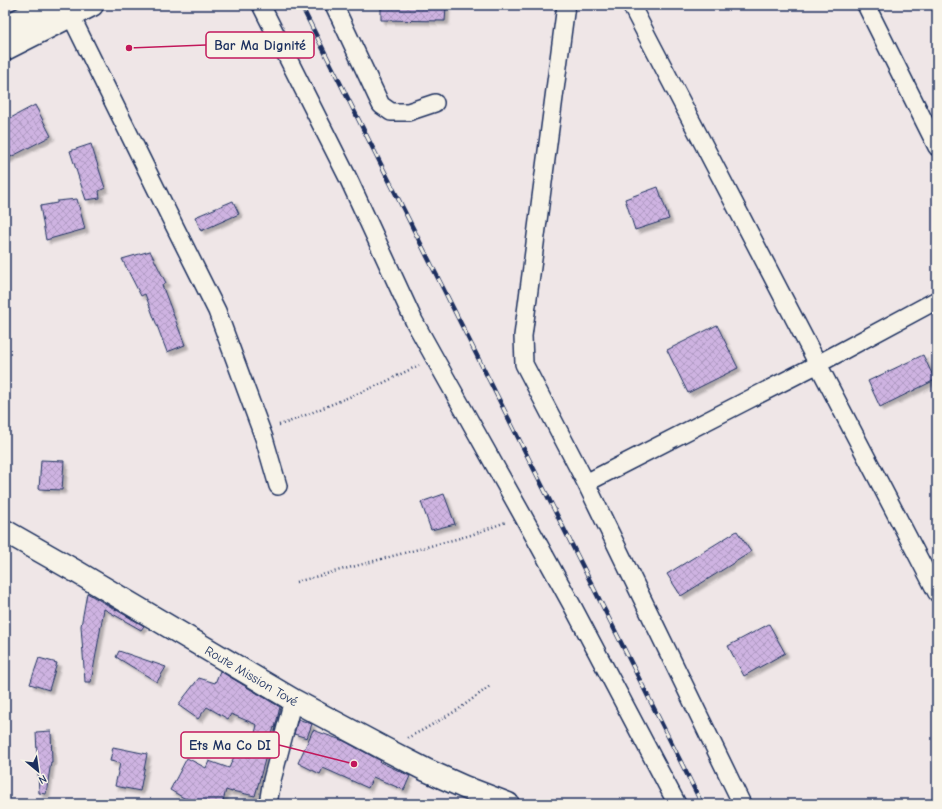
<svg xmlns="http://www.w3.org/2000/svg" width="942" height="809" font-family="'Comic Neue',sans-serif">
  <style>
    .building { fill: url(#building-cross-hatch); stroke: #1b2f5e; filter: url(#shadow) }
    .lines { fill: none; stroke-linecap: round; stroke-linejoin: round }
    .minor-casing { stroke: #1b2f5e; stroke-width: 20 }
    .tertiary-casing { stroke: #1b2f5e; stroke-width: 25 }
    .secondary-casing { stroke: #1b2f5e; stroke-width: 25 }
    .path { stroke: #1b2f5e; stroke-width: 2.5; stroke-dasharray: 1 3; stroke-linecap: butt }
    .minor { stroke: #f7f3e8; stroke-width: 17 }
    .tertiary { stroke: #f7f3e8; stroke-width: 22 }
    .secondary { stroke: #f7f3e8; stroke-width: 22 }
    .rail-casing { stroke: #1b2f5e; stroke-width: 4.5 }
    .rail { stroke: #f7f3e8; stroke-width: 3; stroke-dasharray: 9; stroke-linecap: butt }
    .labels { text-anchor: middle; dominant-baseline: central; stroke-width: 3; stroke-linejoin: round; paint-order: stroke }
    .street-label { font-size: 13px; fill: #1b2f5e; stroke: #f7f3e8 }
    .leader { fill: none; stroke: #c2185b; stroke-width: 1.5 }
    .callout-dot { fill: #c2185b; stroke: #f7f3e8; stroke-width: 1.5 }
    .callout { fill: #f7f3e8; stroke: #c2185b; stroke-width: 1.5 }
    .callout-label { font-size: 14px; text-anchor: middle; font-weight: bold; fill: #1b2f5e }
  </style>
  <defs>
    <pattern id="building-cross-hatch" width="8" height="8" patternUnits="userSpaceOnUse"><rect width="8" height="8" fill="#ceb3e1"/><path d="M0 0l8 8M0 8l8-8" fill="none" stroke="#b09ac3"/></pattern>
    <filter id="shadow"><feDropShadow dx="3.5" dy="3.5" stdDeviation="1" flood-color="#0004"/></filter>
  </defs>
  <rect width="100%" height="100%" fill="#efe6e7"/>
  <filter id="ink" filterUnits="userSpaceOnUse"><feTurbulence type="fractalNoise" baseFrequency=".025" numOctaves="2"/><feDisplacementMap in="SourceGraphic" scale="8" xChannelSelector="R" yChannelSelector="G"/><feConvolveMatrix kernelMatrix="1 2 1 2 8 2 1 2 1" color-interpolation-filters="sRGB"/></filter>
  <g filter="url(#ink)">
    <!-- building -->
    <path class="building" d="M381,6L446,7L445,21L381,20Z
      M35,105L51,136L5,160V121Z
      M91,144L105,188L99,191L100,198L86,200L70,151Z
      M658,187L669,219L635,230L625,199Z
      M77,199L85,229L46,240L40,206L57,203V201Z
      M233,201L239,214L201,231L195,217Z
      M150,251L166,283L162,285L185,345L167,352L145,294L141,296L122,259Z
      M717,325L738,368L688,393L667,350Z
      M923,355L935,380L880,407L868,381Z
      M41,460L64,461L62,490L39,489Z
      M444,494L455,524L431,530L421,502Z
      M737,531L751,552L681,596L667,574Z
      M87,593L144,626L141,630L104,609L91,682H85L81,626Z
      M769,624L785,653L744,676L728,646Z
      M119,651L166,667L157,682L116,657Z
      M39,658L57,663L49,690L30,684Z
      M220,671L280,707L275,728L274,727L255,796L232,791V792L226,790L222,804H207L184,798L170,790L187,758L206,768L209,761L229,768L236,752L249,757L257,725L231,714L228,719L207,707L198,719L178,705L199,678L215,683Z
      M298,719L312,724L307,738L294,734Z
      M313,730L344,741L381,761L380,762L410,776L404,790L373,777L368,788L323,768L320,774L298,763Z
      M51,731L52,762H51L46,794L39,793L36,732Z
      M113,747L147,754L140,791L115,786L120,763L110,761Z"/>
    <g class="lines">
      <defs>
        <path id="minor" d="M261,5L349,180L414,321L434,357L523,516L573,607L677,804
          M334,5L381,105L391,112H408L435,103
          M566,5L523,336L524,364L586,483L742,804
          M631,5L937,593
          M866,5L937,147
          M71,16L169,215L217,311L264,438L278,486
          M586,483L818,364L937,300
          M268,804L272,780L293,700"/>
        <g id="tertiary">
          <path id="s1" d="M5,531L77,572L293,700L385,749L426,770L464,787L508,804"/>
        </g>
        <path id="secondary" d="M5,27L49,5
          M5,49L92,5"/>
      </defs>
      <!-- minor casing -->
      <use href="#minor" class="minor-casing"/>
      <!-- tertiary casing -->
      <use href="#tertiary" class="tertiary-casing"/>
      <!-- secondary casing -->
      <use href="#secondary" class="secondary-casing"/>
      <!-- path -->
      <path class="path" d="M279,425L289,422L383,383L419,365
        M296,582L471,535L506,522
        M407,738L423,730L459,709L490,686"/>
      <!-- minor -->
      <use href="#minor" class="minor"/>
      <!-- tertiary -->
      <use href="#tertiary" class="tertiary"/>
      <!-- secondary -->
      <use href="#secondary" class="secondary"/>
      <defs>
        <path id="rail" d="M301,5L702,804"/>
      </defs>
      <!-- rail casing -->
      <use href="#rail" class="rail-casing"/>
      <!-- rail -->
      <use href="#rail" class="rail"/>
    </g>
  </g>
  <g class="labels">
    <!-- street labels -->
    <g class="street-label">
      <text stroke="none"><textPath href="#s1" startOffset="286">Route Mission Tové</textPath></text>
    </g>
  </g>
  <!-- callouts -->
  <path class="leader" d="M129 48L206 45M354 764L279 745"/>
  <g class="callout-dot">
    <circle cx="129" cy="48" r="4"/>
    <circle cx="354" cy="764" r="4"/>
  </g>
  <g class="callout">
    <rect x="206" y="32" width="108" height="26" rx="4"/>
    <rect x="181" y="732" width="98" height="26" rx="4"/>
  </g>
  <g class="callout-label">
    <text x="260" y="50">Bar Ma Dignité</text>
    <text x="230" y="750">Ets Ma Co DI</text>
  </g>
  <!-- margin -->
  <rect width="942" height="809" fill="none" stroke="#f7f3e8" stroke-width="20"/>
  <rect x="10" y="10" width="922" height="789" fill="none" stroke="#1b2f5e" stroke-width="1.5" filter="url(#ink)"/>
  <!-- north arrow -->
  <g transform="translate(38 771) rotate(151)" stroke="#f7f3e8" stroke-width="3" paint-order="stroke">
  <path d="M0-3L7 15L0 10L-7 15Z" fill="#1b2f5e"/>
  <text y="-6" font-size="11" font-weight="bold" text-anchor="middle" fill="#1b2f5e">N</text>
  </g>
</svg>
